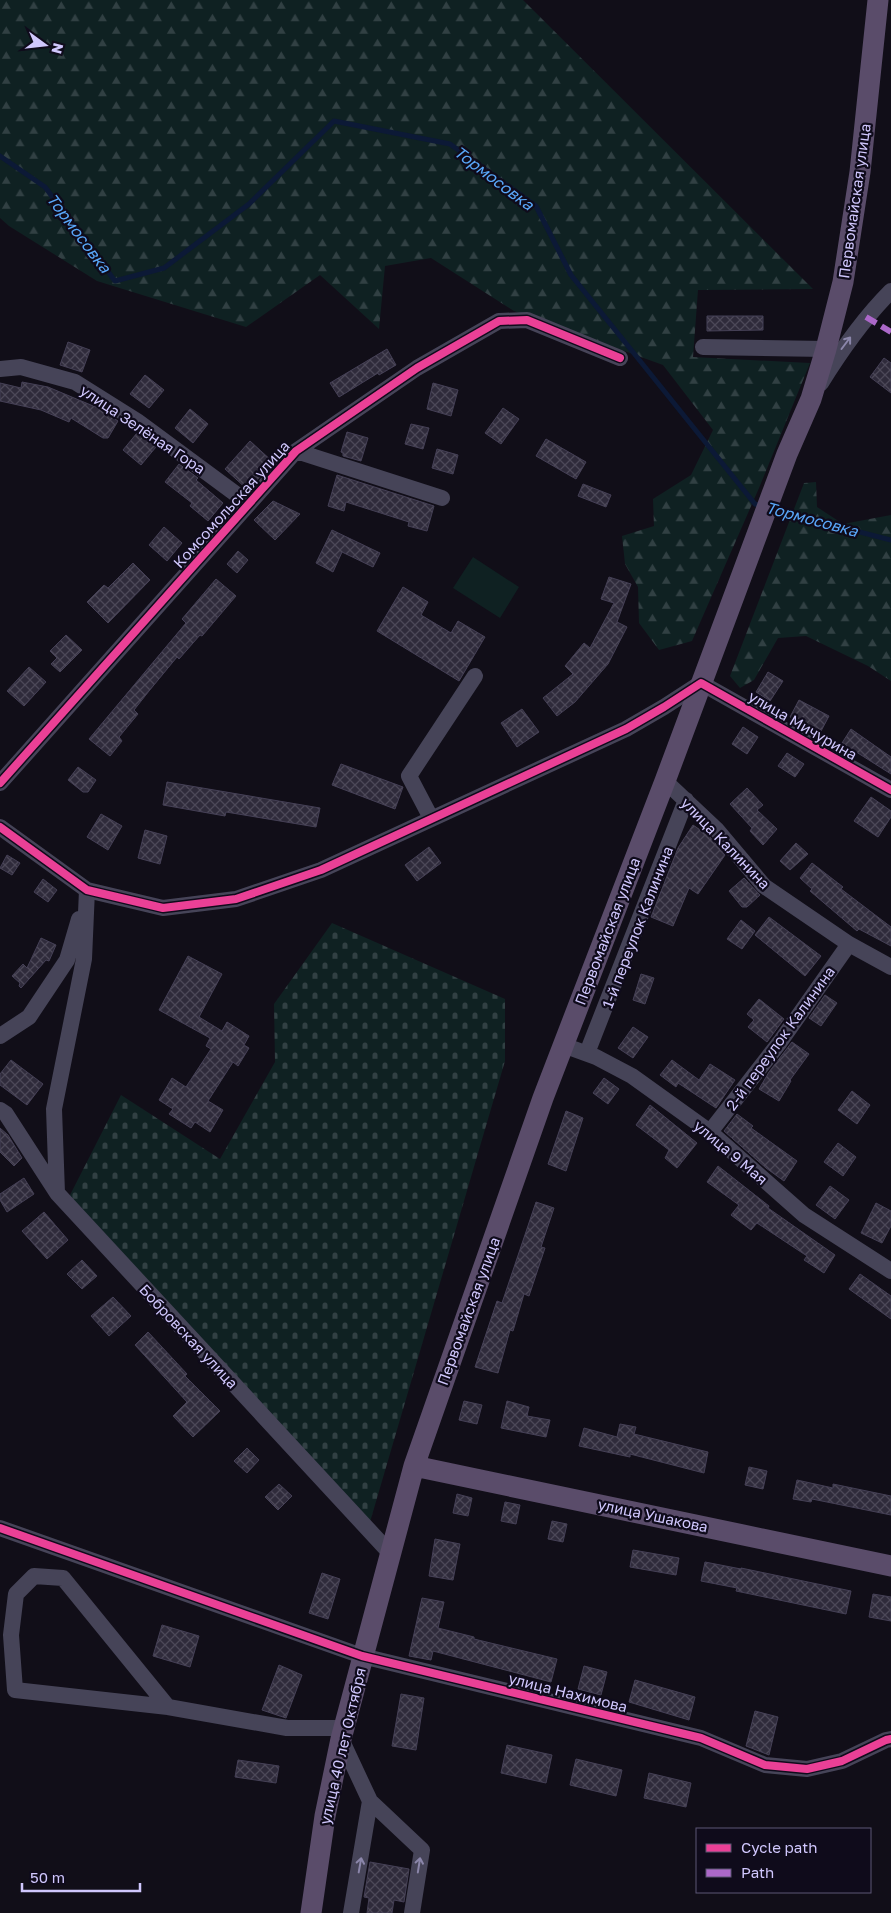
<svg xmlns="http://www.w3.org/2000/svg" width="891" height="1913" font-family="'Golos Text',sans-serif">
  <style>
    .forest { fill: url(#forest-firs) }
    .cemetery { fill: url(#cemetery-stones) }
    .pitch { fill: #0f2122 }
    .lines { fill: none; stroke-linecap: round; stroke-linejoin: round }
    .stream { stroke: #0c1936; stroke-width: 5 }
    .building { fill: url(#building-cross-hatch); stroke: #454056 }
    .minor { stroke: #464458; stroke-width: 16 }
    .major { stroke: #5a4c6a; stroke-width: 21 }
    .quiet { stroke: #ac68c9; stroke-width: 6; stroke-dasharray: 12 6; stroke-linecap: butt }
    .cycleway-casing { stroke: #0f0b1b; stroke-width: 11 }
    .cycleway { stroke: #ea4096; stroke-width: 8 }
    .oneway { stroke: #8b86aa }
    .labels { text-anchor: middle; dominant-baseline: central; stroke-width: 4.5; stroke-linejoin: round; paint-order: stroke }
    .street-label { font-size: 15px; fill: #d0c7fd; stroke: #0f0b1b }
    .water-label { font-size: 16px; font-style: italic; fill: #59a7f9; stroke: #0f0b1b }
  </style>
  <defs>
    <pattern id="forest-firs" width="22" height="20" patternUnits="userSpaceOnUse" patternTransform="scale(1.25)"><rect width="22" height="20" fill="#0f2122"/><path d="M5 1l3.5 6h-7zM16 11l3.5 6h-7z" fill="#314043"/></pattern>
    <pattern id="cemetery-stones" width="16" height="16" patternUnits="userSpaceOnUse" patternTransform="scale(1.25)"><rect width="16" height="16" fill="#0f2122"/><path d="M2 7V4a2 2 0 0 1 4 0v3zM10 15v-3a2 2 0 0 1 4 0v3z" fill="#314043"/></pattern>
    <pattern id="building-cross-hatch" width="8" height="8" patternUnits="userSpaceOnUse" patternTransform="scale(1.25)"><rect width="8" height="8" fill="#2f2b3b"/><path d="M0 0l8 8M0 8l8-8" fill="none" stroke="#4c4858"/></pattern>
  </defs>
  <rect width="100%" height="100%" fill="#110e18"/>
  <!-- forest -->
  <path class="forest" d="M0,0H523L813,289L698,290L693,357L810,363L759,488L692,641L659,650L639,623L638,587L625,564L622,536L654,526L653,499L691,475L713,430L663,365L514,311L431,258L385,266L379,329L320,275L246,327L97,281L9,226L0,218Z
    M816,482L817,507L843,524L891,515V681L868,666L806,636L778,638L754,680L740,688L730,676L804,483Z"/>
  <!-- cemetery -->
  <path class="cemetery" d="M332,923L505,999V1061L370,1522L68,1199L121,1095L220,1159L275,1062L274,1004Z"/>
  <!-- pitch -->
  <path class="pitch" d="M473,557L519,587L500,618L453,588Z"/>
  <g class="lines">
    <!-- stream -->
    <path class="stream" d="M0,156L45,187L115,281L164,268L249,204L334,121L450,144L536,206L571,275L755,504L762,506
      M771,509L891,540"/>
  </g>
  <!-- building -->
  <path class="building" d="M707,316H763V330L707,331Z
    M68,342L90,350L82,372L60,365Z
    M387,349L396,365L379,375L378,373L339,397L330,383Z
    M884,358L891,363V393L870,377Z
    M145,375L164,390L149,408L130,394Z
    M22,382L48,387L98,408L118,421L108,438H103L71,418L69,422L41,410L0,401V383L21,388Z
    M433,383L458,390L451,416L427,409Z
    M503,408L519,419L501,444L485,433Z
    M190,409L208,424L193,443L175,428Z
    M411,424L429,428L423,449L405,444Z
    M347,432L368,438L361,461L343,456V453L341,452Z
    M137,433L156,447L141,465L123,450Z
    M546,439L586,462L576,479L536,456Z
    M250,441L273,462L248,490L225,469Z
    M437,449L458,455L453,474L432,468Z
    M179,464L198,478L196,480L223,503L208,521L190,506L192,503L165,482Z
    M337,475L434,506L427,531L408,526L409,522L346,502L344,511L328,506Z
    M583,484L611,495L606,507L578,496Z
    M273,501L300,514L275,540L254,520Z
    M164,527L182,543L167,561L149,545Z
    M332,530L380,553L373,567L342,552L333,572L316,563Z
    M238,551L248,560L237,573L227,564Z
    M133,563L150,580L108,623L87,602L104,585L108,588Z
    M609,577L631,584L617,622L627,627L608,664L575,702L557,716L543,698L573,674L565,666L584,643L590,648L614,603L601,599Z
    M216,579L236,596L202,636L200,635L179,659L177,657L149,691L134,710L138,714L119,737L122,741L110,756L89,739L186,623L182,619Z
    M403,587L428,602L421,615L451,633L458,621L485,637L459,681L377,631Z
    M66,635L82,650L60,672L51,664L57,658L50,651Z
    M29,667L46,682L24,706L7,691Z
    M768,672L783,681L770,701L756,692Z
    M799,700L829,716L820,733L790,717Z
    M522,709L539,732L517,747L501,723Z
    M743,727L758,737L747,754L732,744Z
    M851,729L891,757V774L842,743Z
    M787,753L804,764L795,777L778,766Z
    M341,764L403,787L395,809L332,785Z
    M78,767L96,780L88,792H83L68,780Z
    M167,782L320,808L316,827L226,812L225,816L163,805Z
    M747,788L763,805L757,810L777,829L763,845L750,831L752,828L730,804Z
    M871,797L891,811V817L878,837L854,821Z
    M101,814L122,826L108,850L87,837Z
    M693,825L709,836L725,855L698,894L689,888L673,926L651,917L678,848Z
    M145,830L167,836L160,864L138,858Z
    M796,843L808,854L790,870L780,861Z
    M429,847L441,863L417,881L405,865Z
    M7,855L20,863L12,875L0,868Z
    M812,863L843,887L841,889L891,927V946L859,929L857,931L810,891L812,889L800,878Z
    M744,878L760,895L747,907H742L729,891Z
    M43,879L57,890L48,902L34,892Z
    M769,917L821,956L805,976L755,935Z
    M741,920L755,931L742,949L727,939Z
    M41,938L56,945L49,961L46,960L21,988L19,986L20,983L12,976L23,964L27,968Z
    M188,956L222,974L199,1017L222,1031L227,1022L249,1036L244,1045L249,1048L238,1066L233,1062L208,1101L223,1110L210,1132L195,1122L191,1128L169,1114L173,1109L159,1100L172,1078L186,1087L211,1049L206,1046L210,1038L159,1010Z
    M641,974L654,978L645,1004L633,1000Z
    M825,995L837,1003L821,1026L809,1018Z
    M759,999L784,1019L767,1042L748,1027L754,1020L747,1014Z
    M633,1027L648,1037L633,1058L618,1048Z
    M792,1042L809,1054L790,1080L791,1081L779,1101L759,1089L769,1072Z
    M11,1060L43,1084L27,1105L0,1085V1074Z
    M672,1060L699,1080L710,1064L735,1080L716,1108L678,1083L676,1087L660,1075Z
    M604,1078L619,1089L608,1104L593,1093Z
    M852,1091L870,1105L857,1124L838,1110Z
    M650,1105L697,1143L677,1168L665,1158L669,1150L636,1125Z
    M566,1111L583,1118L566,1171L548,1164Z
    M737,1114L753,1126L751,1128L797,1161L784,1181L766,1168L724,1131Z
    M0,1128L8,1135L22,1158L14,1166L0,1152Z
    M838,1143L856,1157L843,1176L824,1162Z
    M718,1166L769,1206L768,1208L835,1255L824,1273L804,1260L807,1256L757,1223L751,1230L731,1215L739,1205L707,1182Z
    M24,1178L34,1194L7,1212L0,1200V1194Z
    M830,1186L849,1200L835,1219L816,1205Z
    M536,1202L554,1208L541,1247L545,1248L529,1296L524,1294L513,1331L510,1330L498,1373L475,1367L497,1301L502,1303Z
    M876,1203L891,1211V1226L882,1243L861,1233Z
    M44,1212L68,1240L47,1259L22,1231Z
    M82,1260L97,1276L82,1289L67,1274Z
    M860,1274L891,1296V1319L849,1289Z
    M113,1297L131,1316L109,1336L91,1316Z
    M148,1332L187,1374L185,1376L220,1411L193,1437L173,1416L187,1402L135,1345Z
    M464,1401L482,1405L477,1424L459,1420Z
    M507,1401L529,1407L527,1416L550,1420L546,1437L501,1428Z
    M620,1424L636,1427L634,1434L708,1452L704,1473L630,1454V1457L579,1446L584,1428L617,1437Z
    M247,1448L259,1460L247,1473L234,1461Z
    M749,1467L767,1471L763,1489L745,1485Z
    M797,1480L833,1488V1484L891,1496V1515L812,1499L811,1502L793,1499Z
    M279,1484L292,1496L278,1510L265,1497Z
    M457,1494L472,1498L468,1516L453,1513Z
    M505,1502L520,1505L516,1524L501,1521Z
    M552,1521L567,1524L563,1542L548,1539Z
    M435,1539L460,1544L453,1580L429,1576Z
    M633,1550L679,1558L676,1575L630,1567Z
    M705,1562L741,1569V1568L851,1591L846,1614L736,1591L737,1588L701,1581Z
    M322,1573L340,1579L328,1619L309,1613Z
    M873,1594L891,1597V1621L869,1617Z
    M422,1598L444,1602L438,1628L474,1637V1639L557,1659L551,1682L433,1651L431,1660L409,1656Z
    M162,1625L199,1636L190,1667L153,1656Z
    M279,1665L302,1675L286,1718L262,1710Z
    M584,1666L607,1672L601,1695L578,1689Z
    M635,1680L695,1697L689,1720L629,1702Z
    M401,1694L424,1698L416,1750L392,1746Z
    M755,1711L778,1717L769,1755L746,1746Z
    M507,1745L552,1755L546,1783L501,1773Z
    M576,1759L622,1770L616,1796L570,1785Z
    M238,1760L279,1766L276,1783L235,1777Z
    M649,1773L691,1783L686,1807L644,1798Z
    M370,1862L409,1869L404,1902L394,1900L392,1913H367L369,1898L364,1897Z"/>
  <g class="lines">
    <!-- minor -->
    <path class="minor" d="M703,347L826,349
      M0,369L21,367L75,382L137,421L248,503
      M821,383C842,349 863,319 891,291
      M296,451L442,498
      M665,781L716,829L764,886L849,944L891,967
      M0,783L296,451L417,368L499,321L527,320L620,358
      M431,818L409,776L475,676
      M0,827L87,890L163,908L236,899L321,870L626,729L664,707L701,683L891,790
      M0,1036L29,1017L67,960L79,919
      M563,1045L596,1057L632,1076L710,1132L804,1215L891,1271
      M587,1053L686,800
      M0,1110L6,1114L57,1193L391,1554
      M710,1132L780,1042L849,944
      M57,1193L54,1109L84,959L87,890
      M0,1528L362,1656L701,1738L765,1765L807,1769L842,1761L886,1740L891,1739
      M168,1707L63,1578L34,1576L16,1594L11,1635L15,1690L168,1707L287,1728H344
      M341,1739L370,1801L351,1913
      M370,1801L422,1850L412,1913"/>
    <!-- major -->
    <path class="major" d="M414,1466L891,1566
      M311,1913L325,1816L341,1739L414,1466L543,1098L665,781L787,454L811,399L826,349L843,282L860,172L878,0"/>
    <!-- quiet -->
    <path class="quiet" d="M866,317L891,332"/>
    <defs>
      <path id="cycleway" d="M0,783L296,451L417,368L499,321L527,320L620,358
        M0,827L87,890L163,908L236,899L321,870L626,729L664,707L701,683L891,790
        M0,1528L362,1656L701,1738L765,1765L807,1769L842,1761L886,1740L891,1739"/>
    </defs>
    <!-- cycleway casing -->
    <use href="#cycleway" class="cycleway-casing"/>
    <!-- cycleway -->
    <use href="#cycleway" class="cycleway"/>
  </g>
  <!-- one-way arrows -->
  <defs><path id="oneway-shaft" d="M-6 0H5M1.5-3L5.5 0L1.5 3" fill="none" stroke-width="1.6" stroke-linecap="round" stroke-linejoin="round" transform="scale(1.25)"/></defs>
  <g class="oneway">
    <use href="#oneway-shaft" transform="translate(846 343) rotate(-53)"/>
    <use href="#oneway-shaft" transform="translate(360 1865) rotate(-80)"/>
    <use href="#oneway-shaft" transform="translate(419 1865) rotate(-81)"/>
  </g>
  <g class="labels">
    <!-- street labels -->
    <g class="street-label">
      <text transform="translate(854 201) rotate(-82)">Первомайская улица</text>
      <text transform="translate(143 429) rotate(34)">улица Зелёная Гора</text>
      <text transform="translate(231 504) rotate(-48)">Комсомольская улица</text>
      <text transform="translate(803 725) rotate(30)">улица Мичурина</text>
      <text transform="translate(726 843) rotate(46)">улица Калинина</text>
      <text transform="translate(637 927) rotate(-69)">1-й переулок Калинина</text>
      <text transform="translate(607 931) rotate(-69)">Первомайская улица</text>
      <text transform="translate(780 1038) rotate(-54)">2-й переулок Калинина</text>
      <text transform="translate(731 1152) rotate(40)">улица 9 Мая</text>
      <text transform="translate(468 1311) rotate(-70)">Первомайская улица</text>
      <text transform="translate(189 1336) rotate(47)">Бобровская улица</text>
      <text transform="translate(653 1515) rotate(12)">улица Ушакова</text>
      <text transform="translate(568 1692) rotate(14)">улица Нахимова</text>
      <text transform="translate(342 1746) rotate(-77)">улица 40 лет Октября</text>
    </g>
    <!-- water labels -->
    <g class="water-label">
      <text transform="translate(494 178) rotate(37)">Тормосовка</text>
      <text transform="translate(79 233) rotate(53)">Тормосовка</text>
      <text transform="translate(812 519) rotate(15)">Тормосовка</text>
    </g>
  </g>
  <!-- legend -->
  <rect x="696" y="1828" width="175" height="65" fill="#0f0b1b" stroke="#5c5675"/>
  <rect x="706" y="1844" width="25" height="8" fill="#ea4096" stroke="#5c5675"/>
  <text x="741" y="1853" font-size="15" fill="#d0c7fd">Cycle path</text>
  <rect x="706" y="1869" width="25" height="8" fill="#ac68c9" stroke="#5c5675"/>
  <text x="741" y="1878" font-size="15" fill="#d0c7fd">Path</text>
  <!-- north arrow -->
  <g transform="translate(45 45) rotate(105)" stroke="#0f0b1b" stroke-width="4" paint-order="stroke">
  <path d="M0-4L9 19L0 12L-9 19Z" fill="#d0c7fd"/>
  <text y="-8" font-size="14" font-weight="bold" text-anchor="middle" fill="#d0c7fd">N</text>
  </g>
  <!-- scale -->
  <path d="M22 1883v8h118v-8" fill="none" stroke="#d0c7fd" stroke-width="2.5"/>
  <text x="30" y="1883" font-size="15" fill="#d0c7fd" stroke="#0f0b1b" stroke-width="4" paint-order="stroke">50 m</text>
</svg>
